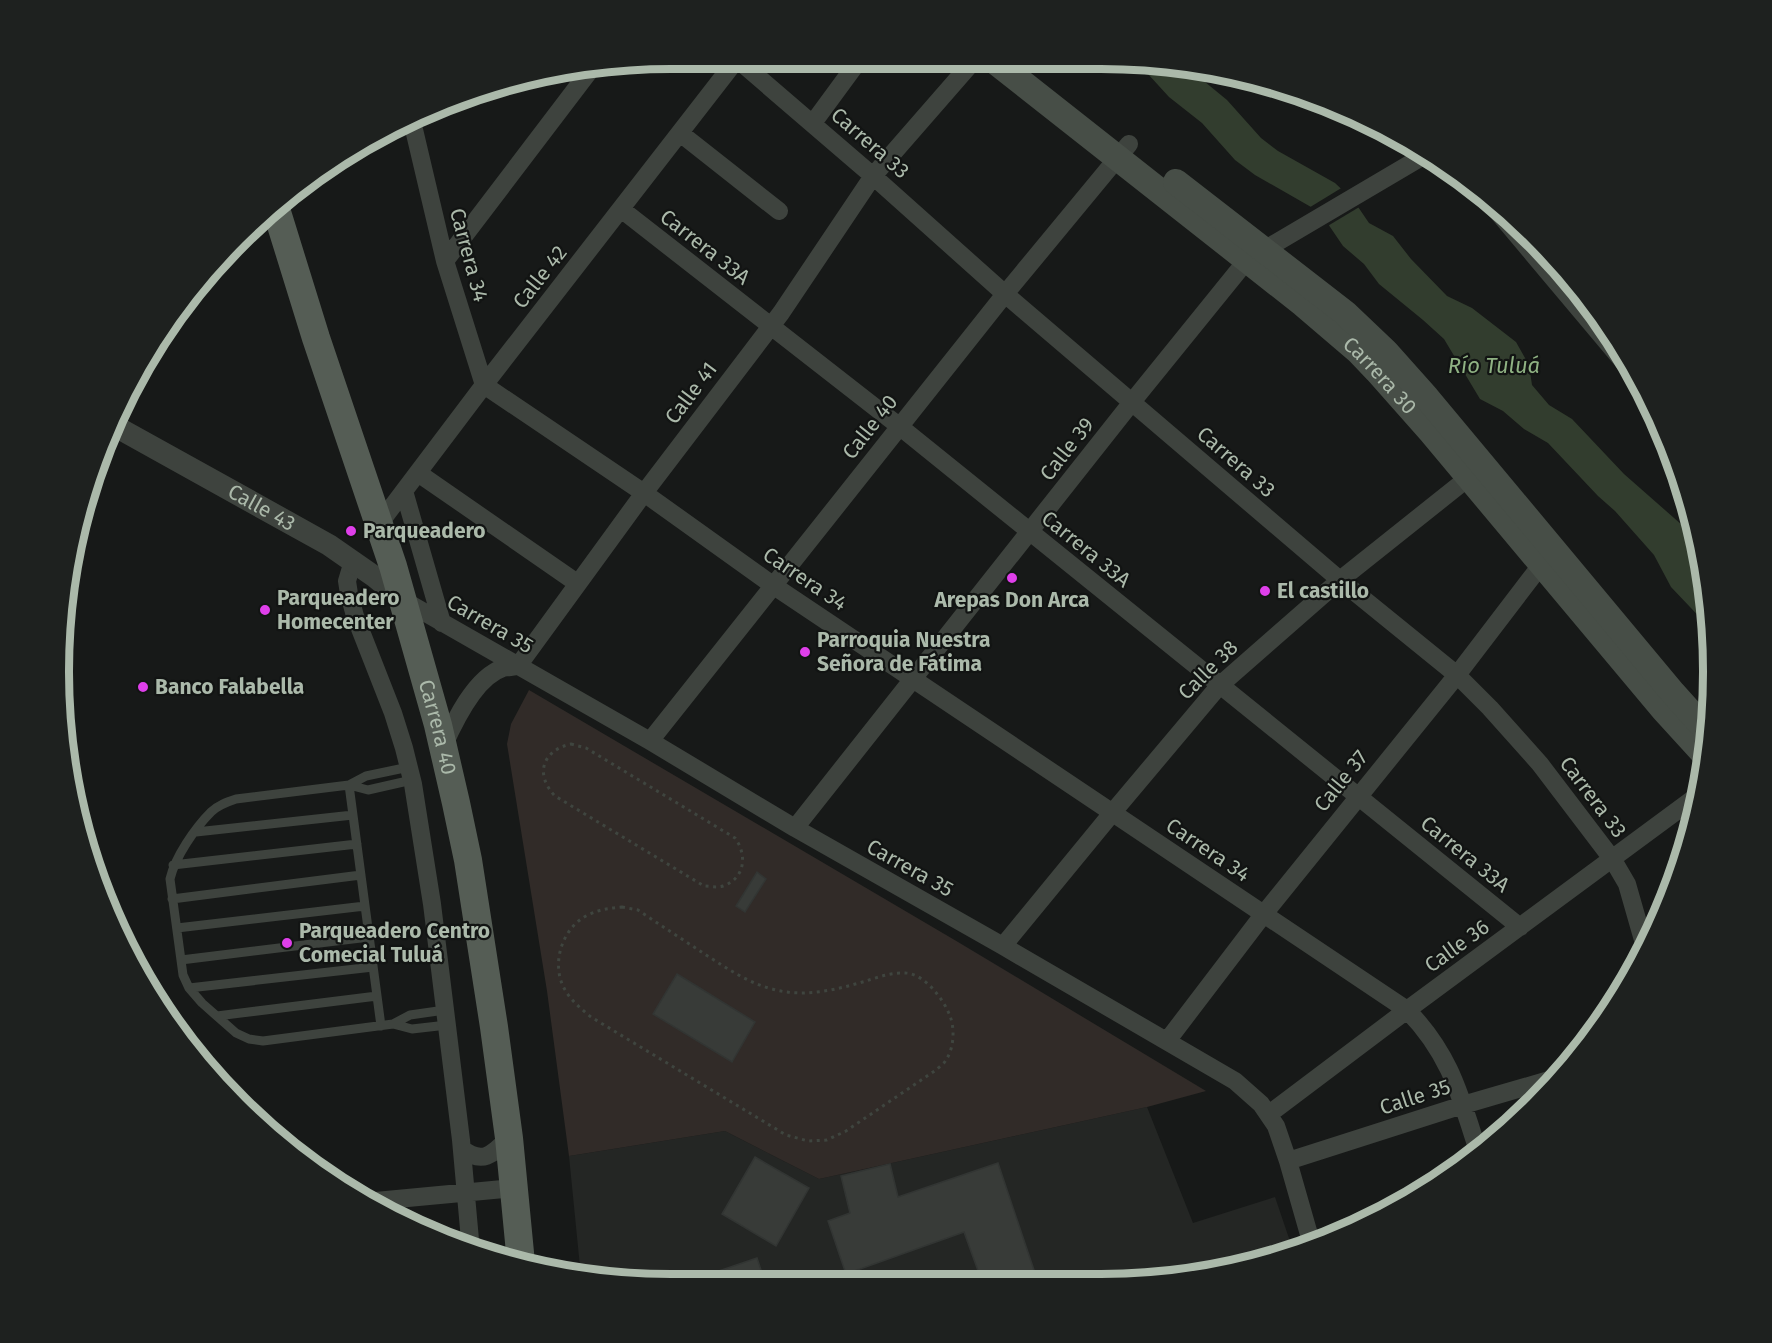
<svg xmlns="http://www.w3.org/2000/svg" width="1772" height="1343" font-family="'Fira Sans',sans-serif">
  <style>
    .built { fill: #242624 }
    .green { fill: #312b28 }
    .water { fill: #323d2e }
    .pier { fill: #171918 }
    .building { fill: #383b38; stroke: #323533; stroke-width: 1.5 }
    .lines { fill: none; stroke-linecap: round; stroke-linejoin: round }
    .path { stroke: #3f453f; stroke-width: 3; stroke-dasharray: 3 4.5; stroke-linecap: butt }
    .service { stroke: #3e433e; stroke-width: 9 }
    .minor { stroke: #3e433e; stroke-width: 18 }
    .tertiary { stroke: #3e433e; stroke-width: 22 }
    .secondary { stroke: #474e47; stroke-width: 26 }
    .primary { stroke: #555d55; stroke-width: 28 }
    .poi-dot { fill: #df3fea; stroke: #121413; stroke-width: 2 }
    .labels { text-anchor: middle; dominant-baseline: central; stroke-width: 4.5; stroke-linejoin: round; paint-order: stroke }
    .street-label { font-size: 21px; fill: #abb9aa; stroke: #121413 }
    .poi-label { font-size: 21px; font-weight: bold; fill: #abb9aa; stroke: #121413; text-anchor: start }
    .water-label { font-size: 22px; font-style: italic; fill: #8fb283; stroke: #121413 }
    .rim { fill: none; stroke: #abb9aa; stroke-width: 8 }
  </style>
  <rect width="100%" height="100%" fill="#171918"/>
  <!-- built -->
  <path class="built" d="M1147,1107L1193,1223L1275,1197L1294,1253L1180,1279H591L581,1277L569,1156L725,1131L819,1179Z"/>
  <!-- green -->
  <path class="green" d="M529,690L958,942L1206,1091L1147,1107L819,1179L725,1131L569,1156L547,991L507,744L511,724Z"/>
  <!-- water -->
  <path class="water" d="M1138,60L1188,68L1227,100L1261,138L1278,151L1335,183L1354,201L1369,223L1393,236L1411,259L1447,296L1472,308L1516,342L1529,365L1532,385L1549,405L1572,419L1624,474L1682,525L1697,536L1702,552L1709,627L1671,587L1654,555L1615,511L1598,496L1548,443L1524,429L1503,411L1480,399L1444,339L1423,320L1379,284L1364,264L1343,246L1326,221L1311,207L1255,175L1235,160L1202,123L1169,97L1148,74Z"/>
  <!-- pier -->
  <path class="pier" d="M1343,187L1356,199L1361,206L1326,227L1307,209Z"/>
  <!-- building -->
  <path class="building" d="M757,872L766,879L745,912L736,906Z
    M677,974L755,1022L732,1062L653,1014Z
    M755,1157L809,1188L776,1246L722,1214Z
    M998,1163L1037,1279H981L964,1232L846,1274L828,1221L850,1213L841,1176L890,1164L898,1197Z
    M757,1258L764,1279H702L701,1277Z"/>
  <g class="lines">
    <!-- path -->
    <path class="path" d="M571,744L586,748L735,838C747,854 746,878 723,886C717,888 710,886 704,886L555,796C534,774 543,750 571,744Z
      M622,907L638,910C660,925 682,939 703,953C725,967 746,982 772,989C804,998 835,990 866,981C878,977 893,972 906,973C925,974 944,1000 950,1016C955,1029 954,1048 946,1060C944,1064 939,1067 936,1070L846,1131L827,1140L808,1141L786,1135L591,1017C580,1008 569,999 563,986C551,960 564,925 590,914C601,909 611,908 622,907Z"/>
    <!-- service -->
    <path class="service" d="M409,767L366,776L349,785L236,799C227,802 218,805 211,812C195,828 175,857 170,879L183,975L189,988L202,1003L236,1033L249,1039L263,1041L393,1024L410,1015L445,1010
      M349,785L381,1026
      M349,785L368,790L412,780
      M196,832L353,815
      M173,865L357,844
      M172,899L361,875
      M177,928L365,906
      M181,960L369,937
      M189,988L373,967
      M217,1016L377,996
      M393,1024L412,1029L447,1025"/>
    <!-- minor -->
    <path class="minor" d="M737,59L873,176L1005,294L1340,580L1457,675L1490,708L1540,764L1613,860L1627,884L1645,947
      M412,121L445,261L484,385L644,493L774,586L1407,1010C1450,1054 1460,1095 1478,1151
      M813,123L860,59
      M680,133L779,211
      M1480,191L1632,372
      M621,209L899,426L1520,927
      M445,261L591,69
      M418,473L577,583
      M404,491L442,623
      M379,524L484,385L737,59
      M353,561L347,581L349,594L355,616L393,713L404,748L413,784L432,904L461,1140L471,1251
      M403,600L650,741L795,828L1003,946L1235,1081L1261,1104L1276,1126L1288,1161L1312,1245
      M650,741L1005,294L1129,144
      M443,747C454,722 475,677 503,668C508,667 513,667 518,666L644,493L781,313L873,176L975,59
      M795,828L1132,402L1247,260L1425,155
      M1003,946L1113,812L1219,686L1340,580L1478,470
      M1167,1041L1263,915L1457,675L1541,565L1549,558
      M1269,1114L1407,1010L1701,793
      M462,1149C483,1165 493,1154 509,1138
      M1288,1161L1463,1105L1556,1078
      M365,1202L514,1188"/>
    <!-- tertiary -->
    <path class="tertiary" id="s1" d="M113,425L329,545L375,577L403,600"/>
    <!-- secondary -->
    <g class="secondary">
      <path id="s2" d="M992,59L1303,304L1358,351L1377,371L1431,432L1663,709L1705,755"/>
      <path d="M1176,182L1345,313L1386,352L1427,398L1673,693L1708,732"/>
    </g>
    <!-- primary -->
    <path class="primary" id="s3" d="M276,209L316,338L393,566L438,725L456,803L468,860L494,1027L509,1138L521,1263"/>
  </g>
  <!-- markers -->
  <g class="poi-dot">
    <circle cx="351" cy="531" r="6"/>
    <circle cx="1012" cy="578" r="6"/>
    <circle cx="1265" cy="591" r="6"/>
    <circle cx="265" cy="610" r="6"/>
    <circle cx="805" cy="652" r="6"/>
    <circle cx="143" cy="687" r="6"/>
    <circle cx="287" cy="943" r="6"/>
  </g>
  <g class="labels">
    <!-- street labels -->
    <g class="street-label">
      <text transform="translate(870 143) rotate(41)">Carrera 33</text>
      <text transform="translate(705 247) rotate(38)">Carrera 33A</text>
      <text transform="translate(469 255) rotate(75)">Carrera 34</text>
      <text transform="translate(540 277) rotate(-52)">Calle 42</text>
      <text stroke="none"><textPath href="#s2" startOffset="501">Carrera 30</textPath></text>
      <text transform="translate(691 393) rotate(-53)">Calle 41</text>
      <text transform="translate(870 427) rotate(-52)">Calle 40</text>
      <text transform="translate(1067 449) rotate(-52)">Calle 39</text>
      <text transform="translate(1236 462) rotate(41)">Carrera 33</text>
      <text stroke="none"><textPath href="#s1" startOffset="170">Calle 43</textPath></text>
      <text transform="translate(1086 549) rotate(39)">Carrera 33A</text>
      <text transform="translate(805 579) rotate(34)">Carrera 34</text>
      <text transform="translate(490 624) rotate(30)">Carrera 35</text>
      <text transform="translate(1208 670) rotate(-45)">Calle 38</text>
      <text stroke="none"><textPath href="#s3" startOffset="543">Carrera 40</textPath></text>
      <text transform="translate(1341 781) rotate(-51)">Calle 37</text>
      <text transform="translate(1593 797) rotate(53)">Carrera 33</text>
      <text transform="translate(1208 850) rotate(34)">Carrera 34</text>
      <text transform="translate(1465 854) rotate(39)">Carrera 33A</text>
      <text transform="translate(910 868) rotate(29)">Carrera 35</text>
      <text transform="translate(1457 946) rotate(-36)">Calle 36</text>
      <text transform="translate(1415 1097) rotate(-18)">Calle 35</text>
    </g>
    <!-- poi labels -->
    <g class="poi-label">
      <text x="363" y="531">Parqueadero</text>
      <text x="1277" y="591">El castillo</text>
      <text x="277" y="598">Parqueadero<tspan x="277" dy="24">Homecenter</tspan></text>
      <text x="1012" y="600" text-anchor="middle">Arepas Don Arca</text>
      <text x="817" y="640">Parroquia Nuestra<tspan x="817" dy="24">Señora de Fátima</tspan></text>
      <text x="155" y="687">Banco Falabella</text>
      <text x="299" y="931">Parqueadero Centro<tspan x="299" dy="24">Comecial Tuluá</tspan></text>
    </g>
    <!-- water labels -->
    <g class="water-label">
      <text x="1494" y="365">Río Tuluá</text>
    </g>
  </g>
  <!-- crop -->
  <path d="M0 0H1772V1343H0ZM671 69H1101A602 602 0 0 1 1703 671V672A602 602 0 0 1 1101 1274H671A602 602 0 0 1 69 672V671A602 602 0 0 1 671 69Z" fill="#1e211f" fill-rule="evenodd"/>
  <path class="rim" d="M671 69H1101A602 602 0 0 1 1703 671V672A602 602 0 0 1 1101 1274H671A602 602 0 0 1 69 672V671A602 602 0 0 1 671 69Z"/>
</svg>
